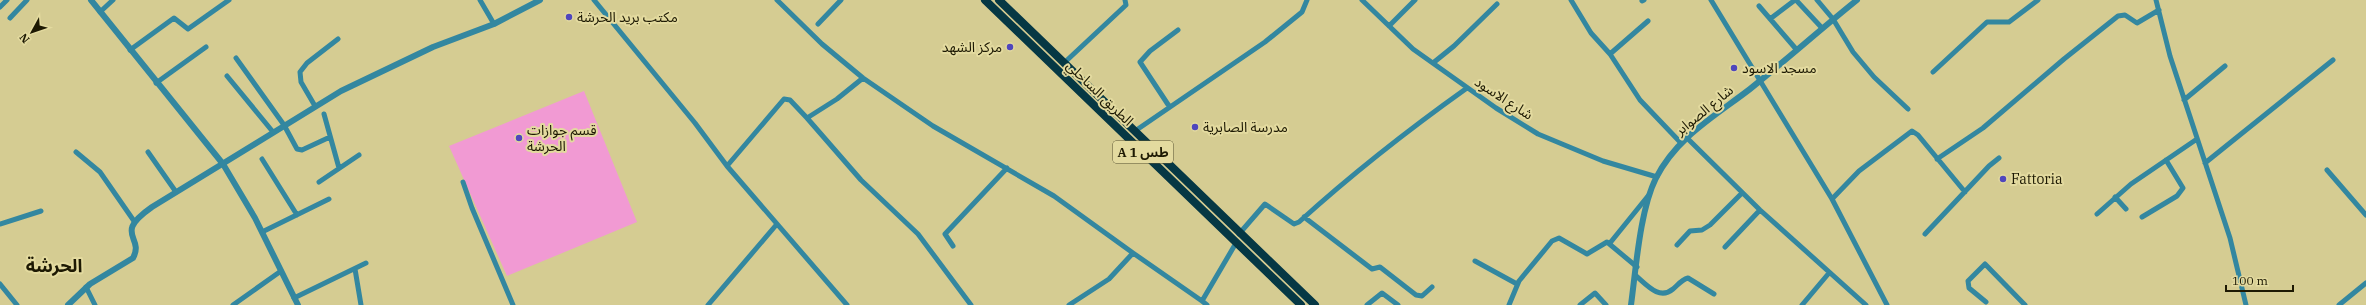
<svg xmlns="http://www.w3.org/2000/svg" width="2366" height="305" font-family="'IBM Plex Serif','Noto Sans Arabic',serif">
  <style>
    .green { fill: #f19ad3 }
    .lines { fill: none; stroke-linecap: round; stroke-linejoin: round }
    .minor { stroke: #3387a0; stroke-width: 5 }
    .tertiary { stroke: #3387a0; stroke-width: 6 }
    .trunk { stroke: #063844; stroke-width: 8 }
    .poi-dot { fill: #4f46bd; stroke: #e3da9f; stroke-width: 1.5 }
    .labels { text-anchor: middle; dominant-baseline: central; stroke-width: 4; stroke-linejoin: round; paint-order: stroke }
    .shield { fill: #e3da9f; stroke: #585332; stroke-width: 1 }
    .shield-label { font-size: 13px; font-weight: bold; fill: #1d1903 }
    .poi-label { font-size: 14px; fill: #1d1903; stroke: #e3da9f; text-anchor: start }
    .street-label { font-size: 14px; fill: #1d1903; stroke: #e3da9f }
    .district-label { font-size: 18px; font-weight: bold; fill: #1d1903; stroke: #e3da9f }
  </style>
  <rect width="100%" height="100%" fill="#d5cc92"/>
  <!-- green -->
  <path class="green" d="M584,91L637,222L507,276L449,146Z"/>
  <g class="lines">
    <!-- minor -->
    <path class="minor" d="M480,0L494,24
      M594,0L695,123L727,166L847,305
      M777,0L822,44L863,78L933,126L1054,196L1133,253
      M1362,0L1413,49L1496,108L1538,134L1603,161L1657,177
      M1571,0L1591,33L1610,54L1640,100L1681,143
      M1711,0L1832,199L1887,305
      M1796,0L1822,28
      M1817,0L1833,19L1853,52L1874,77L1908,109
      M2156,0L2170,56L2230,238L2246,305
      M1642,1L1644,0
      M1759,6L1796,49
      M0,7L7,0
      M100,12L113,0
      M10,18L27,0
      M1770,19L1795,0
      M818,24L841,0
      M1389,26L1415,0
      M130,50L174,18L188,29L229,0
      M1610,54L1648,21
      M236,58L284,125L297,149L302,150L330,137
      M1064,63L1126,5L1125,0
      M1433,63L1454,46L1497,4
      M1933,72L1987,22H2009L2038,0
      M227,76L273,132
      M863,78L837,99L807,118L861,180L918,234L971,305
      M156,83L206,47
      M2184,100L2225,66
      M315,106L301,82L300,72L307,63L338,39
      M1169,106L1140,62L1150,51L1178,30
      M324,114L339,168
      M1135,131L1265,42L1302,12L1307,0
      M1686,137L1760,210L1866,305
      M76,152L100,172L134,221
      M148,152L176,192
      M262,159L297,215
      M1937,159L1983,128L2064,59L2118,16L2125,15L2137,23L2159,10
      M2205,163L2333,60
      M727,166L784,99L790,100L807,118
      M2327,170L2366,215
      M319,182L359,155
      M463,182L472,208L513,305
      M2115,197L2126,209
      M1832,199L1859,171L1912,131L1918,135L1965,192
      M2097,214L2131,184L2197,139
      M1304,217L1372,269L1380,267L1416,295L1422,296L1432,287
      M2142,217L2177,196L2183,188L2166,160
      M0,224L41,211
      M262,232L329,199
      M1239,234L1265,204L1294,224L1299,222C1352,174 1408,130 1467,88
      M1925,234L1989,166L1999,158
      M1610,243L1648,196
      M1677,245L1690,231L1702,230L1710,225L1742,193
      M953,246L945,234L1007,168
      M1725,247L1760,210
      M1475,261L1517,284
      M355,269L361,305
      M1635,275C1646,284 1659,301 1673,289C1678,285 1681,280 1688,278L1714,294
      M0,284L17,305
      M86,287L95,305
      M294,298L366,263
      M1202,301L1207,305
      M1986,302L1969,288L1968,281L1985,264L2025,305
      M233,305L281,271
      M708,305L777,224
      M1069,305L1109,279L1133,253L1202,301L1236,243
      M1367,305L1382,293L1398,305
      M1509,305L1519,281L1552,241L1559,238L1587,254L1607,242L1637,267
      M1580,305L1595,293L1606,305
      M1802,305L1829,273
      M2339,305L2366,283"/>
    <!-- tertiary -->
    <path class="tertiary" d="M91,0L223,164L255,218L298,305
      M68,305L90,284L133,258C145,236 112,235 152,207L341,91L433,47L494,24L540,0
      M1631,305C1636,268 1640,210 1656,178C1677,137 1715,116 1750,89C1786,60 1821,29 1857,0"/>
    <!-- trunk -->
    <path class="trunk" d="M985,0L1301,305
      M999,0L1315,305"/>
  </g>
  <!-- markers -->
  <g class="poi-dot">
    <circle cx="569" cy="17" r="4"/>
    <circle cx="1010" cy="47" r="4"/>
    <circle cx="1734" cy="68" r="4"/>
    <circle cx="1195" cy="127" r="4"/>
    <circle cx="519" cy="138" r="4"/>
    <circle cx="2003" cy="179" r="4"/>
  </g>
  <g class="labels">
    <!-- shield labels -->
    <rect class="shield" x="1113" y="141" width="60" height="22" rx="3"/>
    <g class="shield-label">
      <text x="1143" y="152">A 1 طس</text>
    </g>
    <!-- poi labels -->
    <g class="poi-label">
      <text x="577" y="17">مكتب بريد الحرشة</text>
      <text x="1002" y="47" text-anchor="end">مركز الشهد</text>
      <text x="1742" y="68">مسجد الاسود</text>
      <text x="1203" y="127">مدرسة الصابرية</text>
      <text x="527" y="130">قسم جوازات<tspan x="527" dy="16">الحرشة</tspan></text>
      <text x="2011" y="179">Fattoria</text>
    </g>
    <!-- street labels -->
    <g class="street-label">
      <text transform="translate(1100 93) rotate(44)">الطريق الساحلي</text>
      <text transform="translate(1504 98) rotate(33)">شارع الاسود</text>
      <text transform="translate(1704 110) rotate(-39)">شارع الصوابر</text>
    </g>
    <!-- district labels -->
    <g class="district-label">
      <text x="54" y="265">الحرشة</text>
    </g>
  </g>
  <!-- north arrow -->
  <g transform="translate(32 32) rotate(230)" stroke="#e3da9f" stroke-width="3" paint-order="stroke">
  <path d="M0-3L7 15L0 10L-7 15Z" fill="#1d1903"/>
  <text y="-6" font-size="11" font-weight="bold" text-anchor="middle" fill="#1d1903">N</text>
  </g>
  <!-- scale -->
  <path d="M2226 285v6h67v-6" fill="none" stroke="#1d1903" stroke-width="2"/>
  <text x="2232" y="285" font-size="12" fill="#1d1903" stroke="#e3da9f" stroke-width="3" paint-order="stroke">100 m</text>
</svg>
